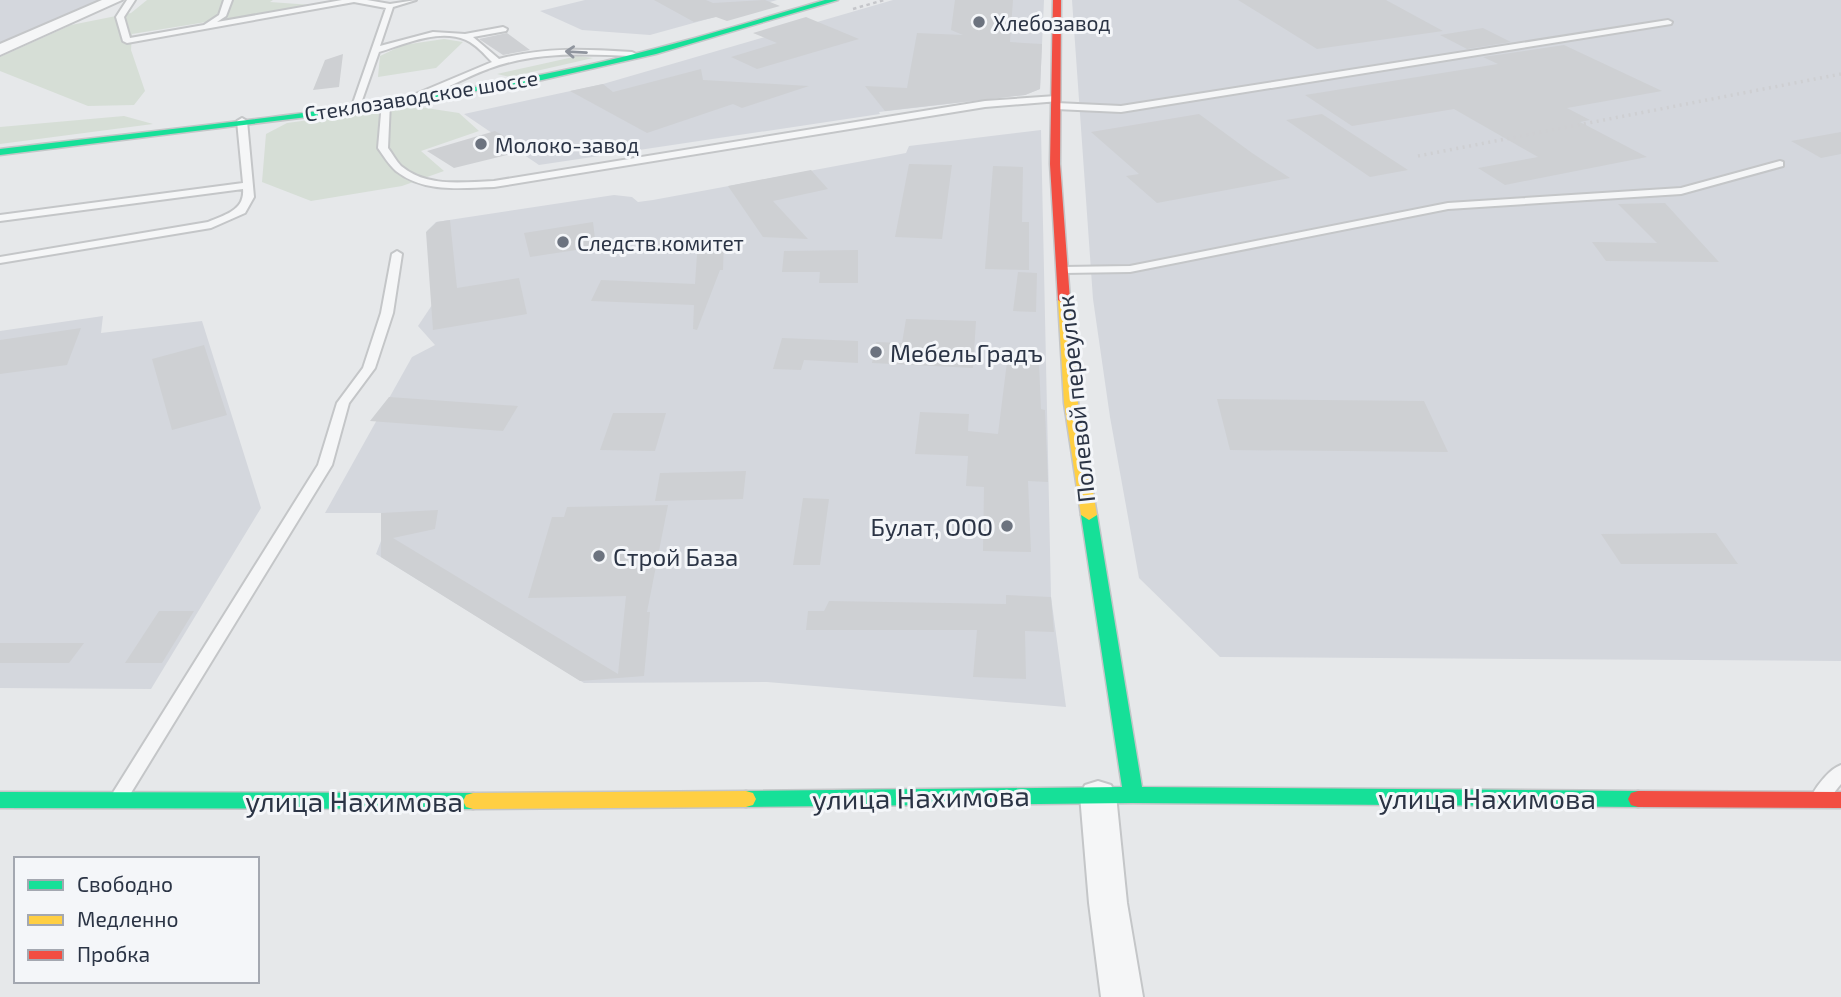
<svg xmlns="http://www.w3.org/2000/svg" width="1841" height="997" font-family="'Exo 2',sans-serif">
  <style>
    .built { fill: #d4d7dd }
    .green { fill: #d6ded6 }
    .building { fill: #ced0d3 }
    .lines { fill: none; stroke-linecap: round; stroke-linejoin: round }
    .lane-casing { stroke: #c4c6c8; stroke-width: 4 }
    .street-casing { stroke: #c4c6c8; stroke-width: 4 }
    .fast-casing { stroke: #c4c6c8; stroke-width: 3 }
    .slow-casing { stroke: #c4c6c8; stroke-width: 3 }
    .jam-casing { stroke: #c4c6c8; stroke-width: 3 }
    .path { stroke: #c5c6ca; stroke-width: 2.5; stroke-dasharray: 3.5 3.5; stroke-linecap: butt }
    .lane { fill: #f5f6f7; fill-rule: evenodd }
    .street { fill: #f5f6f7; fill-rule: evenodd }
    .fast { fill: #16e098; fill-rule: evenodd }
    .slow { fill: #ffcf43; fill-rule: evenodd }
    .jam { fill: #f24e42; fill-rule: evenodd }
    .rail { stroke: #cecfd2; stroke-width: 3.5; stroke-dasharray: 2 4.5; stroke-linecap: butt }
    .oneway { stroke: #90959e }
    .poi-dot { fill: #6c737f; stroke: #f4f6f9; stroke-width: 2.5 }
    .labels { text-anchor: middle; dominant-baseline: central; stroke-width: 6; stroke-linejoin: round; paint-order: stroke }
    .far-poi-label { font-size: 21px; fill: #2b3445; stroke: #f4f6f9; text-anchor: start }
    .far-street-label { font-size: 21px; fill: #2b3445; stroke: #f4f6f9 }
    .poi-label { font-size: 24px; fill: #2b3445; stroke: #f4f6f9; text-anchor: start }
    .street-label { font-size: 24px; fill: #2b3445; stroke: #f4f6f9 }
    .near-street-label { font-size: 28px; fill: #2b3445; stroke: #f4f6f9 }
  </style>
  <rect width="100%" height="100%" fill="#e6e8ea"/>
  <!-- built -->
  <path class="built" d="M0,0H106L0,47Z
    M585,0H777L650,35L582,30L540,11Z
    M893,0H1044L1040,89L1025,95L879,112L880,114L539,165L464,114L603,84Z
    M1072,0H1841V661L1220,657L1139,578L1110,417L1093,299Z
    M1041,130L1051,597L1066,707L767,682L584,683L376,554L381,541V513H325L412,357L435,345L418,326L432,305L427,231L436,222L614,195L632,197L638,202L653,200L906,153L909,146Z
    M103,316L101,333L202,321L261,508L151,689L0,688V331Z"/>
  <!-- green -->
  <path class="green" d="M147,0H273L270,2L312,5L132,34L131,50L145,91L134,105L88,106L0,71V57L71,25L131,13Z
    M444,39L463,42L436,68L378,77L380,56L403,45Z
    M578,56L593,58L510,77L497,74Z
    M413,106L459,113L479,131L421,151L444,171L402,186L311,201L262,182L266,134L287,123Z
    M124,116L153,124L0,144V127Z"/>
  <!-- building -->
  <path class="building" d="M654,0H706L713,3L765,0L780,6L727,21L716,17L694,22Z
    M955,0H1013L1010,42L1042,44L1040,89L1025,95L885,111L865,86L907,88L917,33L963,35L951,30Z
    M1238,0H1386L1443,31L1317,49Z
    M806,17L859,39L757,69L731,57L777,43L753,33Z
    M1483,28L1511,42L1467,49L1440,35Z
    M507,33L530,50L503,55L479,39Z
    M1564,45L1662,91L1567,108L1590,120L1580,122L1647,157L1505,185L1478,168L1538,157L1454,109L1352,126L1305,95L1498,64L1483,57Z
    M343,54L339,87L313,90L325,60Z
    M701,69L703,80L809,86L742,108L733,104L647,133L570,91L603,84L613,92Z
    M1199,114L1252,153L1290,178L1157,203L1126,176L1139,174L1091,132Z
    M1322,114L1408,170L1370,177L1286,120Z
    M495,131L506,137L519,152L454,168L427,151Z
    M1841,132V154L1821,158L1791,141Z
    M909,164L952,165L942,239L895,237Z
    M993,166L1023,167L1022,222H1029V270L985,269Z
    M811,170L828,189L773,201L808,239L763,237L728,186Z
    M1665,203L1719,262L1606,261L1592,242L1657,243L1618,204Z
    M450,220L457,288L519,278L527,314L433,330L426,232L437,222Z
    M593,222L596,247L530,257L524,233Z
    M724,239L723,270H720L697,330L693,329L694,305L591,301L601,280L695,284L698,240Z
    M858,250V283H819L820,272H782L784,251Z
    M1018,272L1037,273L1036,312L1013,311Z
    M906,319L976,321L973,368L872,363L876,342L902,343Z
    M81,328L67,365L0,374V340Z
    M782,338L858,341V363L804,360L801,370L773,369Z
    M204,345L227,415L172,430L152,359Z
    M1007,362L1039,363L1041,409L1045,410L1048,482L1028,481L1031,552L983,551L984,487L966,486L968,456L915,454L920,412L969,414L968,431L998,434Z
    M389,397L518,406L503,431L370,421Z
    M1217,399L1424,401L1448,452L1230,450Z
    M613,413H666L655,451L600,450Z
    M746,471L743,499L655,501L660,473Z
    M803,498L829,499L820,565H793Z
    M668,505L647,612H650L644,676L580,681L381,557V513L438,510L435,529L393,538L618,674L626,596L528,598L552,517H564L567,507Z
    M1716,533L1738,564H1621L1601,534Z
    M1006,595L1051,597L1054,632L1025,631L1026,679L973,677L977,630H806L808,611H824L829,601L1006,604Z
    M159,611H194L162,663H125Z
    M0,643H84L69,663H0Z"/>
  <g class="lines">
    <defs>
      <path id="lane" d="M127,0H135L124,17L130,38L204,25L219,15L224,0H232L226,16L217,22L342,0H367L390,4L416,0L393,7L380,46L433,32L465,34L503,27L507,29L506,31L473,37L499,59C544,47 586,49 632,52L636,54L632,56C582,54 536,51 488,69C465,77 443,91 419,99L416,98V94L492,62C484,54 477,45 466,40C439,28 405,44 379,52L360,106L356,109L352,106L386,8L354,2L127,43L123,41L116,17Z
        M1668,20L1672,22L1671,24L1121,112L1056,109L1052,106L1056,103L1121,106Z
        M1056,96L1059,97V101L985,107L494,187C460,188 424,193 396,171C389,165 383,155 378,148L382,102L386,99L390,102L388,148C392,153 396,161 401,166C427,188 463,182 494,181L985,101Z
        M242,118L247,121L254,197L245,213L211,228L0,263V257L208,222C225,215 245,210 243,189L0,221V215L243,183L237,121Z
        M1780,161L1783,162V166L1681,194L1448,209L1130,272L1063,273L1058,270L1063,267L1130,266L1448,203L1681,188Z
        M397,251L402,254L393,313L375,368L349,403L332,465L126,801L120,803L114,801L111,796L114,791L318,465L337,403L363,368L381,313L392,254Z
        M1841,765V784C1833,793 1828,804 1815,800L1812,795C1818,784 1830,769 1841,765Z"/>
      <path id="street" d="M102,0H122L0,55V44Z
        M1098,781L1111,785L1116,795L1127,903L1143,997H1101L1089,903L1080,795L1085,785Z"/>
      <path id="fast" d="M825,0H838L656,54L542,80L340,113L0,155V149C193,126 388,108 579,67C662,49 743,24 825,0Z
        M1089,510L1097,515L1142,787L1638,791L1645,793L1648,799L1645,805L1638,807L1133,803L746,807L739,805L736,799L739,793L746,791L1122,787L1081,515Z
        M0,792L473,793L480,795L483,801L480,807L473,809L0,808Z"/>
      <path id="slow" d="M1064,296L1070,300L1078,403L1097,515L1089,520L1081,515L1064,403L1058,300Z
        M746,791L753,793L756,799L753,805L746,807L473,809L466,807L463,801L466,795L473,793Z"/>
      <path id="jam" d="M1053,0H1061L1060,164L1070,300L1064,304L1058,300L1050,164Z
        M1638,791L1841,792V808L1638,807L1631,805L1628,799L1631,793Z"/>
    </defs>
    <!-- lane casing -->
    <use href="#lane" class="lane-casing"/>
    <!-- street casing -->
    <use href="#street" class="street-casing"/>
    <!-- fast casing -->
    <use href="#fast" class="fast-casing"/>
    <!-- slow casing -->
    <use href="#slow" class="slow-casing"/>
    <!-- jam casing -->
    <use href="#jam" class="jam-casing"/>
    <!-- path -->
    <path class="path" d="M853,9L884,0"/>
    <!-- lane -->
    <use href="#lane" class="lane"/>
    <!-- street -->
    <use href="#street" class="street"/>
    <!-- fast -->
    <use href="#fast" class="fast"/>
    <!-- slow -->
    <use href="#slow" class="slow"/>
    <!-- jam -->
    <use href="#jam" class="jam"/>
    <!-- rail -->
    <path class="rail" d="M1418,156L1841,74"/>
  </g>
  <!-- one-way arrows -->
  <defs><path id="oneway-shaft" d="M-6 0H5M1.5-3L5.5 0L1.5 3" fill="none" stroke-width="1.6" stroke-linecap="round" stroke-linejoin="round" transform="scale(1.75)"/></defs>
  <use class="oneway" href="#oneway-shaft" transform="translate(576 52) rotate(-177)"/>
  <!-- markers -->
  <g class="poi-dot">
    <circle cx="979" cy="22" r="7"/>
    <circle cx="481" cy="144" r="7"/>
    <circle cx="563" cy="242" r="7"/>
    <circle cx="876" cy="352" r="7"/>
    <circle cx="1007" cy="526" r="7"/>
    <circle cx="599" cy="556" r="7"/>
  </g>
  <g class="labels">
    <!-- far-poi labels -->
    <g class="far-poi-label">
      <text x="993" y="22">Хлебозавод</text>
      <text x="495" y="144">Молоко-завод</text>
      <text x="577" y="242">Следств.комитет</text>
    </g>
    <!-- far-street labels -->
    <g class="far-street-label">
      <text transform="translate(421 95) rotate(-9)">Стеклозаводское шоссе</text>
    </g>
    <!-- poi labels -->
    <g class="poi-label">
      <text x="890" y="352">МебельГрадъ</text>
      <text x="993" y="526" text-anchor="end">Булат, ООО</text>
      <text x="613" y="556">Строй База</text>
    </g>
    <!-- street labels -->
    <g class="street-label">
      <text transform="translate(1075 399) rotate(-96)">Полевой переулок</text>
    </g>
    <!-- near-street labels -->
    <g class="near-street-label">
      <text transform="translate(921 797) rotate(-1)">улица Нахимова</text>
      <text x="1487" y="798">улица Нахимова</text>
      <text x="354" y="801">улица Нахимова</text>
    </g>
  </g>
  <!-- legend -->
  <rect x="14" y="857" width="245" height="126" fill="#f4f6f9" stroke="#a4a8b1" stroke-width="2"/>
  <rect x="28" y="880" width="35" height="10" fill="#16e098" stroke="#a4a8b1" stroke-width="2"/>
  <text x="77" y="892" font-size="21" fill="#2b3445">Свободно</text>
  <rect x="28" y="915" width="35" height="10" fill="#ffcf43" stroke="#a4a8b1" stroke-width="2"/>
  <text x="77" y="927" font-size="21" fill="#2b3445">Медленно</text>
  <rect x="28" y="950" width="35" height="10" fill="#f24e42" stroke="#a4a8b1" stroke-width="2"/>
  <text x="77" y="962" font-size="21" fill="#2b3445">Пробка</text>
</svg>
